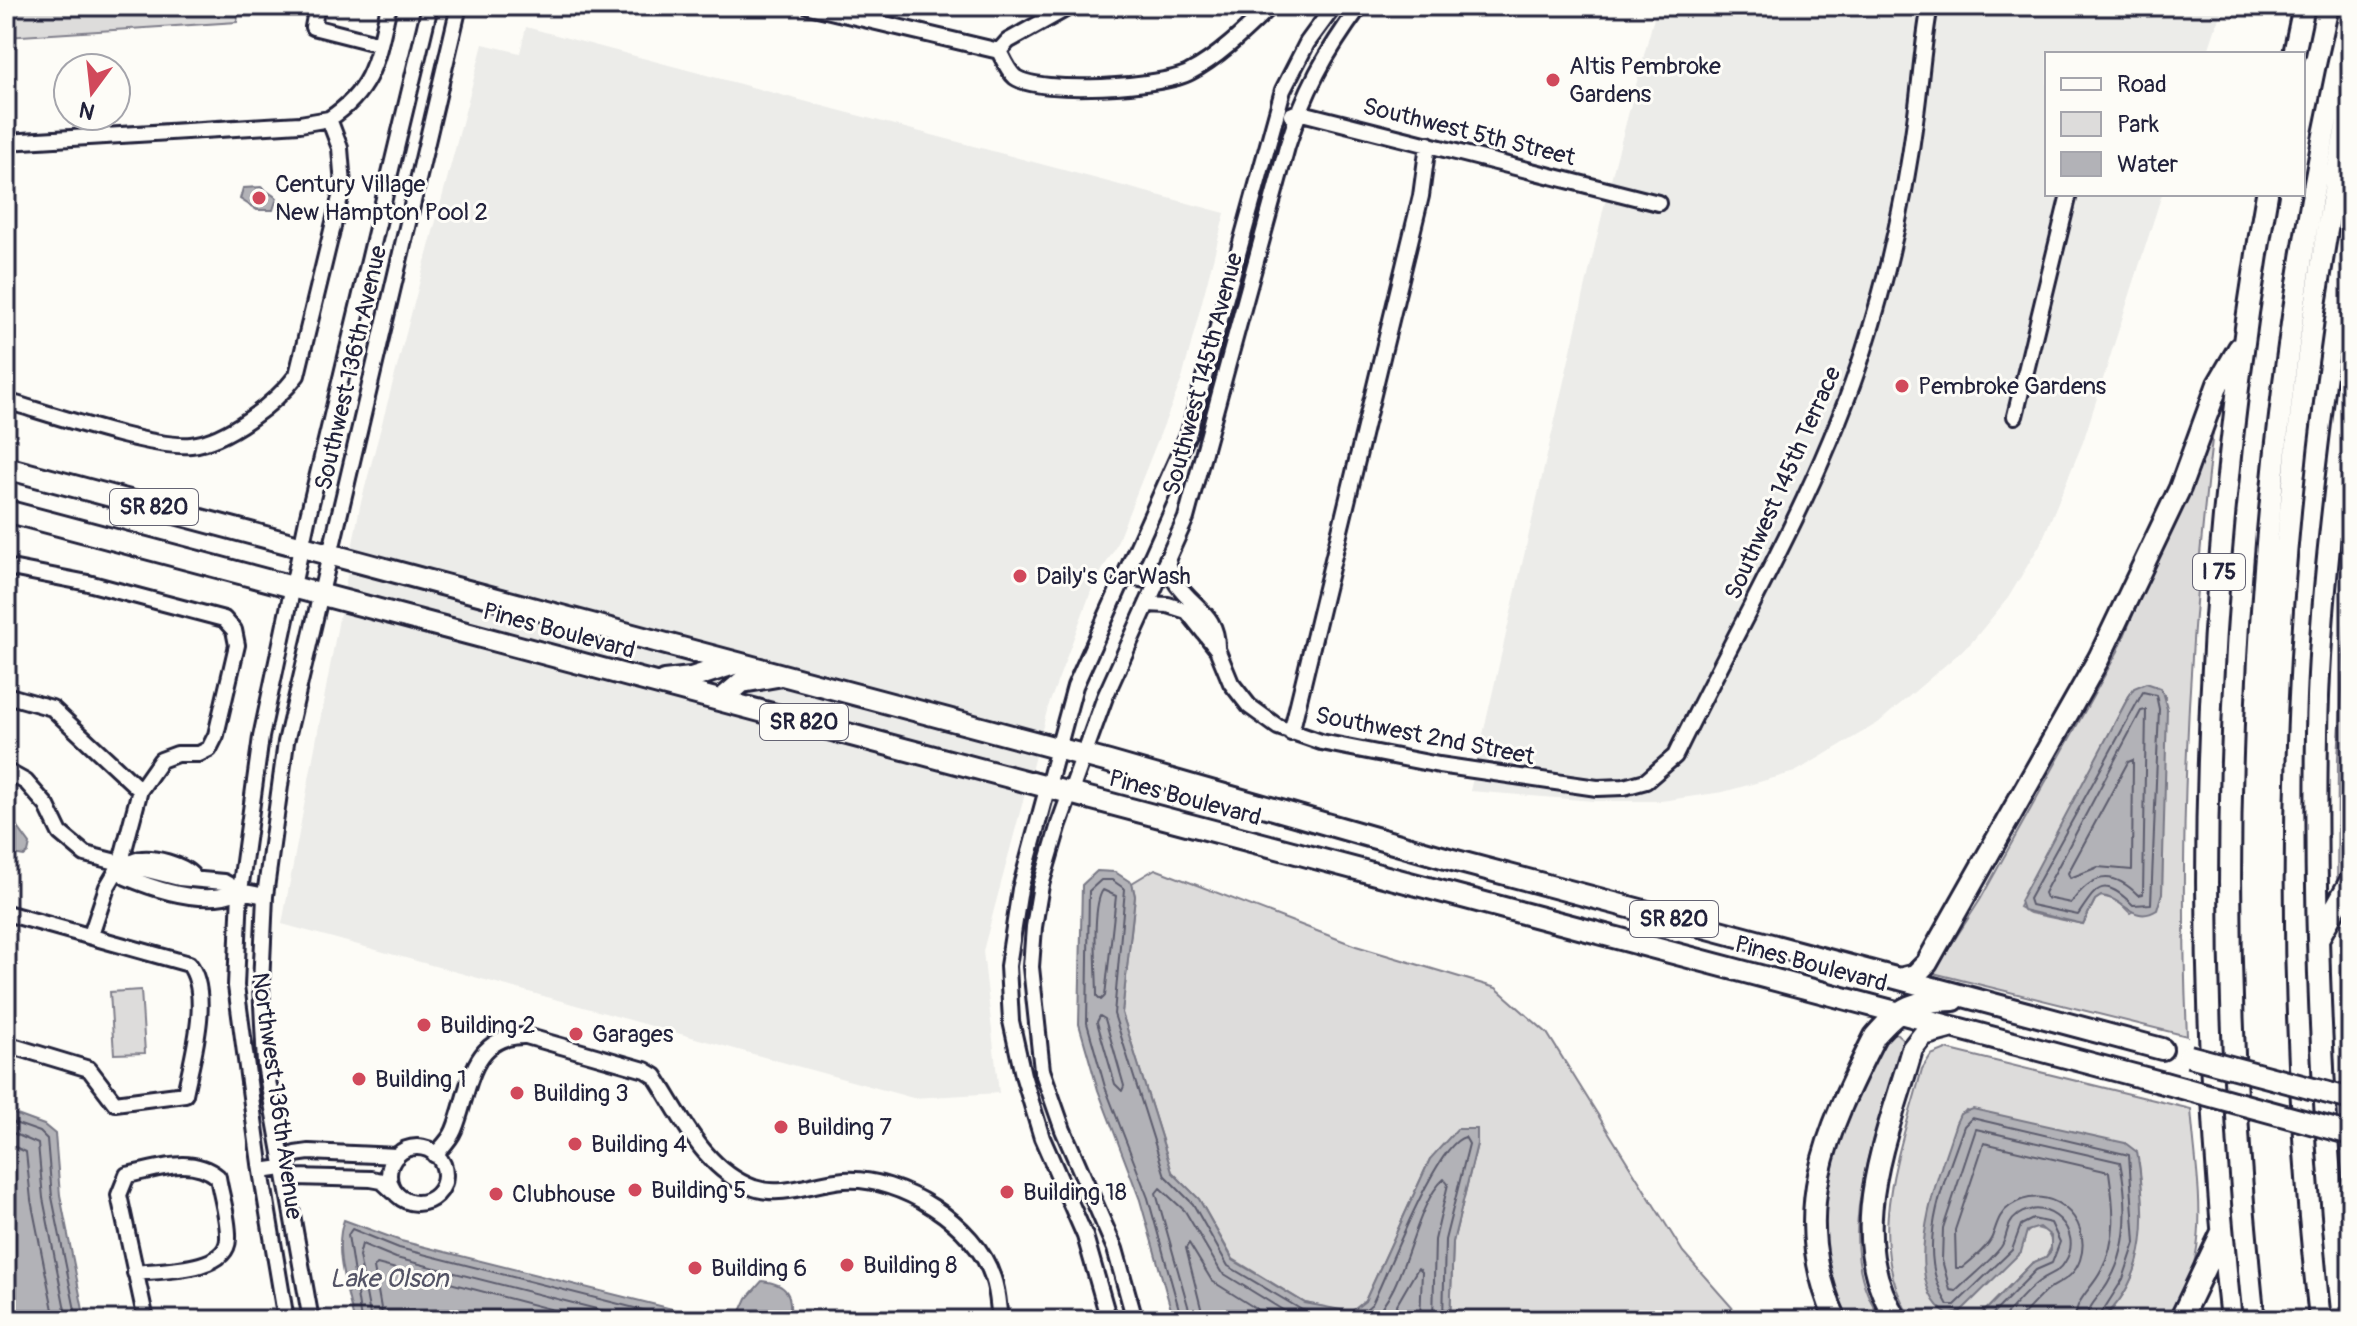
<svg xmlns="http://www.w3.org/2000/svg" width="2357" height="1326" font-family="Pangolin,sans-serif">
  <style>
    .built { fill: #ecece9 }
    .green { fill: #dddcdb; stroke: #807f8b; stroke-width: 2; fill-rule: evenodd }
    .water { fill: #b2b2b7; stroke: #787885; stroke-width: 2 }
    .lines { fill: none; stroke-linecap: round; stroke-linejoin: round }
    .shore { stroke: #5c5c6d; stroke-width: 2 }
    .minor-casing { stroke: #22223b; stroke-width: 20 }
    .highway-casing { stroke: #22223b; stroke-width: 26 }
    .minor { stroke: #fdfcf7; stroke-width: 14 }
    .highway { stroke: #fdfcf7; stroke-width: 20 }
    .highway-bridge-casing { stroke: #22223b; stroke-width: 26; stroke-linecap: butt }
    .highway-bridge { stroke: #fdfcf7; stroke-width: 20 }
    .poi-dot { fill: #d1495b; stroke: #fdfcf7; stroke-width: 3 }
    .labels { text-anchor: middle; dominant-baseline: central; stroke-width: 6; stroke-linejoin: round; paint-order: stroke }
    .shield { fill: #fdfcf7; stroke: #646373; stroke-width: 2 }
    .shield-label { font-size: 22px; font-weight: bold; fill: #22223b }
    .poi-label { font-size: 24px; fill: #22223b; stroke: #fdfcf7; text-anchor: start }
    .street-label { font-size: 24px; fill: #22223b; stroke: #fdfcf7 }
    .water-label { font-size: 26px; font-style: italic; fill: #545466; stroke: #fdfcf7 }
  </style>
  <rect width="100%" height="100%" fill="#fdfcf7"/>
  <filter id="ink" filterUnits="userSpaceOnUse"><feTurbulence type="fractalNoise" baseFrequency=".0125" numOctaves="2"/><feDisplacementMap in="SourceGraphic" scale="16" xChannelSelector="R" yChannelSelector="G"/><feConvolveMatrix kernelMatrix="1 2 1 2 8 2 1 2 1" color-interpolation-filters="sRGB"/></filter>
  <g filter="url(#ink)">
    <!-- built -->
    <path class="built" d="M1657,6H2223L2207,54H2047V194H2162L2083,442L2041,543L2008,598L1971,643L1878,723L1795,772L1723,792L1661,801H1594L1470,791L1605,202Z
      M526,27L1225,213L1182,379L1114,550L1093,586L1048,707L983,951L999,1093L913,1098L282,924L360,506L483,44L520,53Z"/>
    <!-- green -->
    <path class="green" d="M6,6H240L237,22L6,37Z
      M2209,430L2213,431C2189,631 2178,835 2187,1036L1933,973L1980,900L2118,651ZM2165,695L2162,893L2130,913L2117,900L2101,896L2095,900L2083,924L2030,913L2019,907L2129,696Z
      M2351,537V863L2337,898L2338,758Z
      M1155,869L1356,946L1496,988L1547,1033L1683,1252L1743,1320H1450L1453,1242L1477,1144L1430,1159L1365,1301L1351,1313L1305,1303L1233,1259L1199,1199L1172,1172L1122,1013L1135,896L1132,883Z
      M2351,907V1081L2345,1079C2343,1022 2336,963 2351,907Z
      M141,990L145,1053L114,1054L110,992Z
      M1896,1033L1904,1040C1881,1120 1824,1246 1883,1320H1843C1837,1301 1827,1281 1824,1261C1809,1179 1849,1102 1890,1035Z
      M1946,1049L2191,1109C2197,1189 2214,1247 2171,1320H2101C2149,1279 2144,1220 2139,1163L1966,1110L1956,1123L1924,1262L1932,1295L2021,1245L2022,1237L2033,1227L2047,1231L2053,1244L2046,1257L2032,1263L1976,1320H1912C1861,1242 1901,1150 1922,1069L1931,1055Z"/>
    <!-- water -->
    <path class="water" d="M261,187L277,198L273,210H257L240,199L243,188Z
      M2146,683L2161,688L2167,709L2162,893L2157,910C2133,925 2123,897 2101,896L2095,900L2083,924L2023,910L2020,901L2129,696L2134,688Z
      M6,811L30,844L28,853L24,856L6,853Z
      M1097,871L1115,872L1132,883L1135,896L1122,1013L1172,1172L1199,1199L1233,1260L1305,1303L1351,1312L1365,1301L1430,1159L1457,1129H1477V1144L1453,1242L1450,1320H1174L1140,1200L1098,1090L1079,1024L1082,885Z
      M1973,1109L2125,1143L2137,1152C2147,1210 2151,1277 2101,1320H1976L2032,1263L2046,1257L2051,1251V1236L2040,1227L2027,1231L2021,1252L1960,1312L1948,1315C1895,1280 1941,1169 1956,1123L1960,1114Z
      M6,1111L44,1125L55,1134L60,1195L85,1320H6Z
      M344,1220L401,1241L716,1320H354C347,1289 333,1250 344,1220Z
      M762,1281C788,1284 793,1295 789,1320H737L747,1298Z"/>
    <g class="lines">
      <!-- shore -->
      <path class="shore" d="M2143,692L2156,695L2159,709L2151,904L2133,905C2102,875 2097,887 2078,915L2031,905L2029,899Z
        M2146,710L2143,894L2138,895C2111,868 2091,875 2071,903L2046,898L2044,893L2141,711Z
        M2133,760L2132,870L2098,867L2070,878L2068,873L2128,762Z
        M1103,890L1116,896L1105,996L1101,1000L1097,996C1097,973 1091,906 1103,890Z
        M1100,1016L1105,1019L1124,1086L1122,1091L1115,1084L1097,1022Z
        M6,1120L40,1132L47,1139L52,1197L77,1320
        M6,1130L38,1144L43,1198L67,1320
        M6,1143L26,1152L31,1200L55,1320
        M361,1320L348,1235L352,1229L399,1248L682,1320
        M371,1320L359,1256L362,1244L396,1258L640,1320
        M383,1320L374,1268L377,1264L592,1320
        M1182,1320L1148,1198L1105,1087L1087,1023L1089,891L1101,880H1112L1125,889L1114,1014L1165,1176L1193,1204L1228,1266L1302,1310L1347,1320
        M1192,1320L1156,1193L1160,1188L1185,1211L1221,1272L1299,1320
        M1204,1320L1186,1248L1189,1243L1212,1281L1274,1320
        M1353,1320L1372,1304C1388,1273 1436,1143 1465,1137L1469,1144L1445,1240L1443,1320
        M1370,1320C1407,1291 1413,1206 1444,1179L1448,1184L1435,1240L1433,1320
        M1388,1320L1418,1268L1422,1272L1420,1320
        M1987,1320L2036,1270L2052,1263L2060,1242L2051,1223L2033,1219L2021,1225L2012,1250L1955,1305H1948C1912,1249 1945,1182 1964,1126L1972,1118L2129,1155L2135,1243L2123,1279L2097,1320
        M2001,1320C2014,1307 2026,1290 2041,1280C2050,1273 2059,1273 2065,1262C2085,1232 2048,1195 2018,1215C2005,1224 2008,1237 2001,1247C1989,1263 1970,1277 1956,1291L1950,1290L1942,1260L1943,1228L1976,1129L2120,1162C2128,1202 2130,1247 2108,1283C2101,1296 2087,1305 2087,1320
        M2018,1320C2028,1310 2038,1297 2049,1289C2062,1281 2074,1277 2080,1260C2094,1218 2048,1180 2010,1206C1998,1214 1997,1225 1992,1237C1987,1249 1971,1260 1962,1268H1956L1955,1230L1984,1143L2109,1172C2114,1206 2118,1240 2101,1271C2092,1289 2075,1299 2075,1320"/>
      <defs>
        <path id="minor" d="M317,6L313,27L380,44
          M809,6L999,51
          M999,51C1003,59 1008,71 1015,77C1040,95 1164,87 1190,72C1219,57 1248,28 1271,6
          M999,51L1008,41L1071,6
          M1291,115L1298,112L1658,203
          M6,142L300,124L329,119
          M6,401C48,413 152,449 191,445C227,441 276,403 297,375L343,185L340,148L329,119C375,89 377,56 389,6
          M2015,416L2069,194
          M1167,559C1170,568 1172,577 1177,584C1194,608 1218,615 1217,649
          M6,567L88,583L224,619L234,630L237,645L216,735L209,749L199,754H177L161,760L140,790L120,865L107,887L91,935
          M1126,576L1145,580L1162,572
          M1147,604L1168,605L1187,611L1217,649L1231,683L1249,706L1278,727L1321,742L1439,765L1597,788L1624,787L1646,781L1675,756C1740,622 1818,493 1864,350C1888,275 1906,193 1916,114C1921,78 1923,42 1930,6
          M6,695L52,708L140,790
          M1291,733L1421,196L1428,144
          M6,771L26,782L47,806L60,833L85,854L179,878L224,882L240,891L265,896
          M134,861C149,854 187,865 195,879
          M120,865L126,877C159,891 206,906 240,891
          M6,913L189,964C212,994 192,1059 185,1094L115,1103L89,1069L6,1044
          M389 1175a28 28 0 1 1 56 0a28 28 0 1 1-56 0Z
          M435,1155C442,1147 450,1140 454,1130C470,1092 469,1034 526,1036L645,1070L655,1076C682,1117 704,1170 754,1188C784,1198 814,1182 844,1180C900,1176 976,1224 993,1278C998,1291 998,1306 1000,1320
          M282,1168L295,1177L371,1179L382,1181L394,1192
          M261,1171L282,1168L295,1154L309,1152L397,1156
          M135,1273C160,1270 227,1272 228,1239C229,1220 221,1196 218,1177C191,1155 159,1169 127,1175L119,1195L146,1320
          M286,1320L261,1171L236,986L240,891L261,737L307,520L430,6
          M311,1320L265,1064L261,985L265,896L286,742L459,6
          M1109,1320L1085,1236L1042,1138L1023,1075L1011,1021L1008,966L1020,889L1075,686L1189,432L1283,90L1307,43L1334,6
          M1135,1320L1115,1249L1063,1130L1042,1070L1031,967L1034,927L1041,885L1059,824L1105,697L1186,518L1287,147C1305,90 1325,54 1360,6"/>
        <path id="highway" d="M2294,54L2304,6
          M6,468L1109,762L1449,859L2162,1049
          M6,511L2164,1083
          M664,681L691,678L737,663
          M721,700L742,682L777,676
          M2319,937L2351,880
          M1899,979L1915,975L1927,963L2099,658L2180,488L2218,384L2239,348
          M1836,1320C1788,1214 1826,1132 1875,1036C1902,1005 1913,1001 1954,1000
          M1897,1320C1841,1236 1888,1136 1912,1049L1923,1035L1949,1028
          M2180,1320L2222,1232
          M2231,1320C2190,945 2202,566 2267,194
          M2277,1320C2230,883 2251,437 2351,9
          M2297,1320C2252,915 2269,501 2351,102
          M2343,1320C2322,1125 2314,929 2317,733C2319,608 2336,483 2351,359"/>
      </defs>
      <!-- minor casing -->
      <use href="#minor" class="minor-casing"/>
      <!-- highway casing -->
      <use href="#highway" class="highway-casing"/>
      <!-- minor -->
      <use href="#minor" class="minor"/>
      <!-- highway -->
      <use href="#highway" class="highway"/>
      <defs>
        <path id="highway-bridge" d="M2189,1056L2351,1099
          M2164,1083L2351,1134"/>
      </defs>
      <!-- highway-bridge casing -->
      <use href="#highway-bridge" class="highway-bridge-casing"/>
      <!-- highway-bridge -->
      <use href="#highway-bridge" class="highway-bridge"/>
    </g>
  </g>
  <!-- markers -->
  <g class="poi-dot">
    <circle cx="1553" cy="80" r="8"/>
    <circle cx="259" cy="198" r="8"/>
    <circle cx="1902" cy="386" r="8"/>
    <circle cx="1020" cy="576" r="8"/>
    <circle cx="424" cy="1025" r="8"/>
    <circle cx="576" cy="1034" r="8"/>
    <circle cx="359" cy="1079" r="8"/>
    <circle cx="517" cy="1093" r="8"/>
    <circle cx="781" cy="1127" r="8"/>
    <circle cx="575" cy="1144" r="8"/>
    <circle cx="635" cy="1190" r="8"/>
    <circle cx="1007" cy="1192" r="8"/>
    <circle cx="496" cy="1194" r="8"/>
    <circle cx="847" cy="1265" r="8"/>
    <circle cx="695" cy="1268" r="8"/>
  </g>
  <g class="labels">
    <!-- shield labels -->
    <g class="shield">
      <rect x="110" y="489" width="88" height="36" rx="6"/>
      <rect x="2193" y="554" width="52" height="36" rx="6"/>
      <rect x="760" y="704" width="88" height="36" rx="6"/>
      <rect x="1630" y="901" width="88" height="36" rx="6"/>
    </g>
    <g class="shield-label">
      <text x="154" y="507">SR 820</text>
      <text x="2219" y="572">I 75</text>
      <text x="804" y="722">SR 820</text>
      <text x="1674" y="919">SR 820</text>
    </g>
    <!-- poi labels -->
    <g class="poi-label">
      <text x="1569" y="66">Altis Pembroke<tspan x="1569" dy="28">Gardens</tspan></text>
      <text x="275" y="184">Century Village<tspan x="275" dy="28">New Hampton Pool 2</tspan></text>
      <text x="1918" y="386">Pembroke Gardens</text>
      <text x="1036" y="576">Daily's CarWash</text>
      <text x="440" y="1025">Building 2</text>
      <text x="592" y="1034">Garages</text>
      <text x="375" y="1079">Building 1</text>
      <text x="533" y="1093">Building 3</text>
      <text x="797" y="1127">Building 7</text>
      <text x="591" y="1144">Building 4</text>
      <text x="651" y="1190">Building 5</text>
      <text x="1023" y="1192">Building 18</text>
      <text x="512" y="1194">Clubhouse</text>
      <text x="863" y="1265">Building 8</text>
      <text x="711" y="1268">Building 6</text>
    </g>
    <!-- street labels -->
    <g class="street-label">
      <text transform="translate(1469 132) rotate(14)">Southwest 5th Street</text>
      <text transform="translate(351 368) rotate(-77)">Southwest 136th Avenue</text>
      <text transform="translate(1203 374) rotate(-75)">Southwest 145th Avenue</text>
      <text transform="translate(1783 483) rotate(-66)">Southwest 145th Terrace</text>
      <text transform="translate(559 631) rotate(15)">Pines Boulevard</text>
      <text transform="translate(1425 736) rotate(11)">Southwest 2nd Street</text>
      <text transform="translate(1185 798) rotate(15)">Pines Boulevard</text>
      <text transform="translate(1811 964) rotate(15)">Pines Boulevard</text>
      <text transform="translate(277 1096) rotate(82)">Northwest 136th Avenue</text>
    </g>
    <!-- water labels -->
    <g class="water-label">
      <text x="389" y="1279">Lake Olson</text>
    </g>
  </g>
  <!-- margin -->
  <rect width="2357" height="1326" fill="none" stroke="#fdfcf7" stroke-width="32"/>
  <rect x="16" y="16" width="2325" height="1294" fill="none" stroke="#22223b" stroke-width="3" filter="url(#ink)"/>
  <!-- legend -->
  <rect x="2045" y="52" width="260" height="144" fill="#fdfcf7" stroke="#a5a5ac" stroke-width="2"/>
  <rect x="2061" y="78" width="40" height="12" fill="#fdfcf7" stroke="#a5a5ac" stroke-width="2"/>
  <text x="2117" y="92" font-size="24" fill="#22223b">Road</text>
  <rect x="2061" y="112" width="40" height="24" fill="#dddcdb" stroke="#a5a5ac" stroke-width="2"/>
  <text x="2117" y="132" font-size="24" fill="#22223b">Park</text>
  <rect x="2061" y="152" width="40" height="24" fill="#b2b2b7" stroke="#a5a5ac" stroke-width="2"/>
  <text x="2117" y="172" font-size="24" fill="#22223b">Water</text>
  <!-- north arrow -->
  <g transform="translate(92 92) rotate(195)"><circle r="38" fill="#fdfcf7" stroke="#a5a5ac" stroke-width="2"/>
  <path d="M0-6L14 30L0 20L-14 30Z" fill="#d1495b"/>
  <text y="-12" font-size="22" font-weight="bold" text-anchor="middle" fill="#22223b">N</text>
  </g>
</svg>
